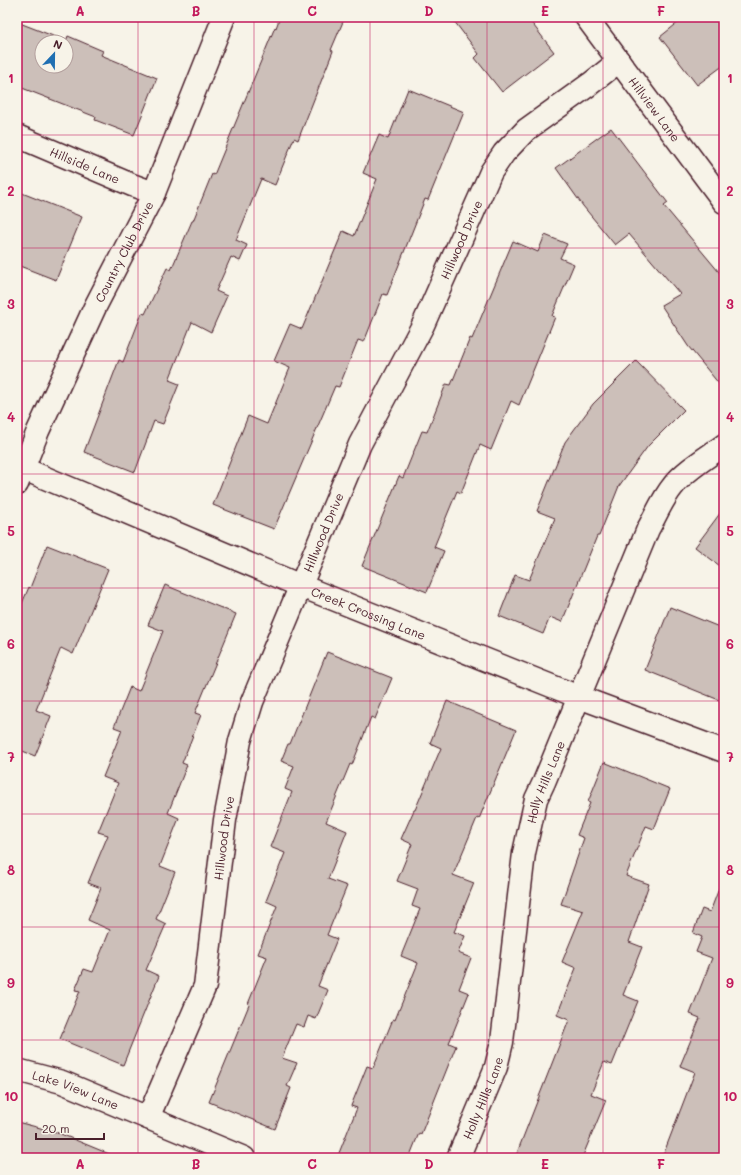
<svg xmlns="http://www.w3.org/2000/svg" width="741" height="1175" font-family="Mali,sans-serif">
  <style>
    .building { fill: #ccbfb9; stroke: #4a1f2b; fill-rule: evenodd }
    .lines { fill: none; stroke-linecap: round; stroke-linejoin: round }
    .street-casing { stroke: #4a1f2b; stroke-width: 25 }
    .secondary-casing { stroke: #4a1f2b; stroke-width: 25 }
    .street { stroke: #f7f3e8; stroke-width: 22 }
    .secondary { stroke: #f7f3e8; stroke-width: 22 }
    .grid { fill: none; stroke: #c2185b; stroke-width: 1; stroke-opacity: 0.55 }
    .labels { text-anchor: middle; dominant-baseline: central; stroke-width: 3.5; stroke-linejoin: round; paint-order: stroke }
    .street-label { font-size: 12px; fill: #4a1f2b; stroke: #f7f3e8 }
    .neatline { fill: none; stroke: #c2185b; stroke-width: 1.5 }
    .grid-label { font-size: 13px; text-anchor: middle; font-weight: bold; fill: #c2185b }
  </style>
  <rect width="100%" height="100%" fill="#f7f3e8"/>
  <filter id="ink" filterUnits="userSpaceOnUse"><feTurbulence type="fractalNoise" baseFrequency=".025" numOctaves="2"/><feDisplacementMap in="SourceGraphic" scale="8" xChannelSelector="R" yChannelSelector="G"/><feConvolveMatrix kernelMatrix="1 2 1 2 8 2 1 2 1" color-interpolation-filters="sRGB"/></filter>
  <g filter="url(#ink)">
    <!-- building -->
    <path class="building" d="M280,17H345L331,50L333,51L298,140L294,138L275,185L261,179L236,240L247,245L240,261L231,257L216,291L227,296L211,332L192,322L169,380L179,384L163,424L154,421L135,472L84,452L119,360L123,362L142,313L145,314L167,268L171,270L192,221H193L212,174L214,175L275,27L276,28Z
      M451,17H527L554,52L502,92L475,58L479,54Z
      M685,17H724V65L697,85L660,37Z
      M17,22L66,41L68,36L103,51L101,55L157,78L134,135L95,120L96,117L17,86ZM42,42H66V66H42Z
      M408,89L464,112L428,200L425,199L387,295L383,294L364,342L358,340L339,387L335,386L274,529L213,505L248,416L267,424L290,368L274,361L290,324L302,329L343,231L354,236L377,179L363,173L379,135L388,139Z
      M611,128L668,203L664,206L724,278V390L688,346L661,305L680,294L629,234L615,245L583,206L556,168Z
      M17,191L82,217L56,280L17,265Z
      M545,235L567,244L560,258L574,264L552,316L555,317L519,405L511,401L491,450L480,445L461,493L457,491L434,547L444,551L427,592L362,566L399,476L403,478L422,431L427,432L446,384L451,385L470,338L472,339L513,241L538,252Z
      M636,361L684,410L648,446L619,486L599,536H597L562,622L550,617L543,634L499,616L515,575L529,580L555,518L537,511L565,442L593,404Z
      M724,508V569L695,547Z
      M47,545L108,569L73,654L61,648L36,710L51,716L35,756L20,750L18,755L17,615L29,587L30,588Z
      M165,585L236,614L195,713L201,715L182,763L187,765L168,813L179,818L160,866L175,872L156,919L166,924L146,970L159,976L123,1065L60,1039L80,991L75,990L84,969L93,972L110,930L88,920L101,888L88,883L108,835L98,832L118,783L103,777L122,730L114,727L130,687L139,691L163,631L148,625Z
      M670,607L724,629V702L645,670Z
      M327,652L392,678L375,719L371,717L352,765L350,764L326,822L347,831L328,879L347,886L327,935L337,939L318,986L328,990L316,1019L308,1016L304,1027L296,1024L282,1058L297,1063L287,1086L291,1088L275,1129L209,1102L249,1005L248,1004L267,957L258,954L277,906L266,901L285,853L270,847L292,792L285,789L294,766L281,761L288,744H290Z
      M447,701L516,730L479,819L477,818L453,875L474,883L454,932L465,936L458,953L471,958L459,989L469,993L449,1043L456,1046L421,1134L419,1133L409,1158H337L357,1108L351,1106L367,1066L373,1068L393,1019L395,1020L418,963L401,956L420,909L412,906L418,889L397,881L412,844L401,839L414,810H415L441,748L430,743Z
      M604,762L670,789L654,829L646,826L626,876L649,884L629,942L642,947L623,995L638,1001L612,1065L604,1062L591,1094L606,1100L582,1158H515L569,1020L557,1015L576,968L562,962L583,911L561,904L584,838L577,835L590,803L588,802Z
      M723,878L724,1158H662L695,1072L680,1066L700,1018L690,1014L712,958L696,952L702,937L693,933L702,909L710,912Z
      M17,1122L56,1132L119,1158H17Z"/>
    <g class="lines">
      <defs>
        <g id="street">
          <path id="s1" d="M586,17L724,202"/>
          <path id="s2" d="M17,136L132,185L154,193"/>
          <path id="s3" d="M17,1070L62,1082L244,1158"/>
          <path id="s4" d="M148,1118L205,986L225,820L240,741L252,702L360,444L423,325L491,172L504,153L526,130L590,84L619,61"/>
          <path id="s5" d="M458,1158L496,1067L502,1042L524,853L536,799L544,782L648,529C656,515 663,498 673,486C684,471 709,456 724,445"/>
        </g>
        <g id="secondary">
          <path id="s6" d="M17,466L301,586L579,697L724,751"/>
          <path id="s7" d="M17,484L38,431L95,307L154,193L224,17"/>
        </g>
      </defs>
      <!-- street casing -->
      <use href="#street" class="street-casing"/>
      <!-- secondary casing -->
      <use href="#secondary" class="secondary-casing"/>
      <!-- street -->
      <use href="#street" class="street"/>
      <!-- secondary -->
      <use href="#secondary" class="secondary"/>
    </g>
  </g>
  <!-- grid -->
  <path class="grid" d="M138,17V1158M254,17V1158M370,17V1158M487,17V1158M603,17V1158M17,135H724M17,248H724M17,361H724M17,474H724M17,588H724M17,701H724M17,814H724M17,927H724M17,1040H724"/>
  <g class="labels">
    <!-- street labels -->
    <g class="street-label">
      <text stroke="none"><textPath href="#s1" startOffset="115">Hillview Lane</textPath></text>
      <text stroke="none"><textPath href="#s2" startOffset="74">Hillside Lane</textPath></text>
      <text stroke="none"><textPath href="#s4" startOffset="940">Hillwood Drive</textPath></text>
      <text stroke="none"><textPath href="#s7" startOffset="256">Country Club Drive</textPath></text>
      <text stroke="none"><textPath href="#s4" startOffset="616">Hillwood Drive</textPath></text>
      <text stroke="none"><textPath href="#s6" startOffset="381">Creek Crossing Lane</textPath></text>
      <text stroke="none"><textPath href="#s5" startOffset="389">Holly Hills Lane</textPath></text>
      <text stroke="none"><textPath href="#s4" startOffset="293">Hillwood Drive</textPath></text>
      <text stroke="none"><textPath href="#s3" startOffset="62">Lake View Lane</textPath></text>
      <text stroke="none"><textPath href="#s5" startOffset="65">Holly Hills Lane</textPath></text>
    </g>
  </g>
  <!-- margin -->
  <rect width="741" height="1175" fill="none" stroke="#f7f3e8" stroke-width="44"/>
  <!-- north arrow -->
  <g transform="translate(54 54) rotate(22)"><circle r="19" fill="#f7f3e8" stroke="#b29e9c"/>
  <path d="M0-3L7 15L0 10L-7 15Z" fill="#1f6fb2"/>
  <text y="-6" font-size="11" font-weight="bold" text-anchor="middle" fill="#4a1f2b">N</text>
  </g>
  <!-- scale -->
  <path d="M36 1133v6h68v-6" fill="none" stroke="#4a1f2b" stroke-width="2"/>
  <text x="42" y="1133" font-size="12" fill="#4a1f2b" stroke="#f7f3e8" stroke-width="3" paint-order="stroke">20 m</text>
  <rect x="22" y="22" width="697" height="1131" class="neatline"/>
  <g class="grid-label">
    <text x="80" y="16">A</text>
    <text x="196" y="16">B</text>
    <text x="312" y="16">C</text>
    <text x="429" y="16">D</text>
    <text x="545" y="16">E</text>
    <text x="661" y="16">F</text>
    <text x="11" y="83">1</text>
    <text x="730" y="83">1</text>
    <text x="11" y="196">2</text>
    <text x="730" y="196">2</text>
    <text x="11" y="309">3</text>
    <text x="730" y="309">3</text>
    <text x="11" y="422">4</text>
    <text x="730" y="422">4</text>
    <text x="11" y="536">5</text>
    <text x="730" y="536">5</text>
    <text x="11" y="649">6</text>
    <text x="730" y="649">6</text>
    <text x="11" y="762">7</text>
    <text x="730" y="762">7</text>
    <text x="11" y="875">8</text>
    <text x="730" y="875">8</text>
    <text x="11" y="988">9</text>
    <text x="730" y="988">9</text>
    <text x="11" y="1101">10</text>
    <text x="730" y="1101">10</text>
    <text x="80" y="1169">A</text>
    <text x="196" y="1169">B</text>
    <text x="312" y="1169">C</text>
    <text x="429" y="1169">D</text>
    <text x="545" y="1169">E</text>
    <text x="661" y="1169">F</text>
  </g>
</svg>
